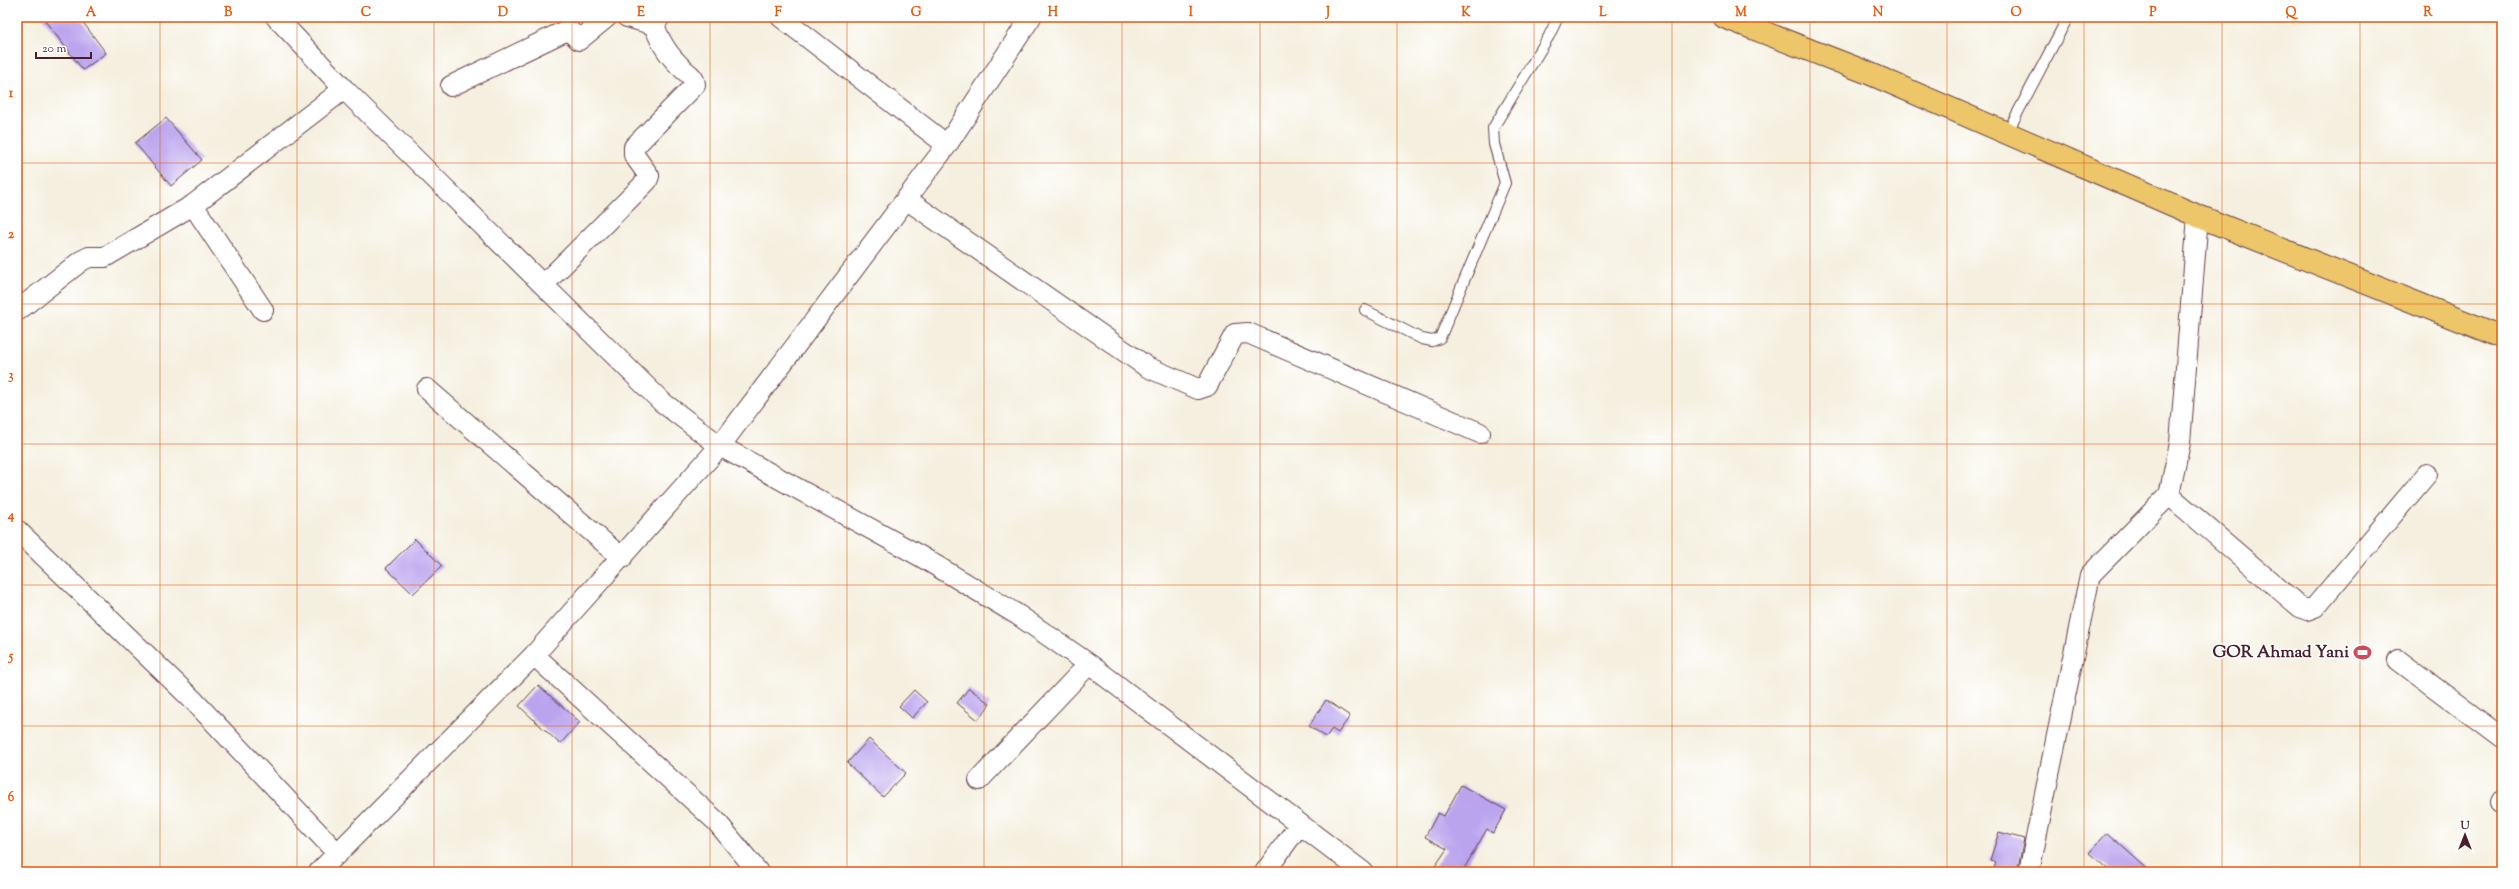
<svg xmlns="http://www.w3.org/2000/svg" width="2519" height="889" font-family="'Sorts Mill Goudy',serif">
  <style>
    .building { fill: #baa4ee }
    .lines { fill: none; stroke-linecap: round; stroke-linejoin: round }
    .service-casing { stroke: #643e46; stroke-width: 12 }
    .minor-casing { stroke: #643e46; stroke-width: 22 }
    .primary-casing { stroke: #643e46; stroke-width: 24 }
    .service { stroke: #fff; stroke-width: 10 }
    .minor { stroke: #fff; stroke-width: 20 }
    .primary { stroke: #ecc669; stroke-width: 22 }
    .grid { fill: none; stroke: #e8590c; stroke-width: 1; stroke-opacity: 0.55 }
    .labels { text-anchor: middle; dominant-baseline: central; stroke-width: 3; stroke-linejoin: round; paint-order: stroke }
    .poi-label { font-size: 17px; font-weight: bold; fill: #4a1f2b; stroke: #fff; text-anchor: end }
    .neatline { fill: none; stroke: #e8590c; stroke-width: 1.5 }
    .grid-label { font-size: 13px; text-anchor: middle; font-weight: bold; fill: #e8590c }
  </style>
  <rect width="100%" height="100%" fill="#fff"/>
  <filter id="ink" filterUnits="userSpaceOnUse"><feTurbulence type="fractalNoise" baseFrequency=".025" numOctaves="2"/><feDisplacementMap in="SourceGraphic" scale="8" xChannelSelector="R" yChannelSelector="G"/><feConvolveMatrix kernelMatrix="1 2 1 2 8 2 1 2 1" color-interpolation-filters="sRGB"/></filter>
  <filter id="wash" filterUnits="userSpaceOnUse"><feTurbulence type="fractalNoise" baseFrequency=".012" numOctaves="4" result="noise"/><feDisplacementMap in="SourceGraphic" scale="16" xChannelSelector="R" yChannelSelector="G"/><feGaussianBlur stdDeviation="0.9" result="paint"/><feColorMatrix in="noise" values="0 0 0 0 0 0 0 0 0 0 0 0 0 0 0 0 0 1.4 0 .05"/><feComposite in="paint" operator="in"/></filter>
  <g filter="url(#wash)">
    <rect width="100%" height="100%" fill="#f4efde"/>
    <g id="blocks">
      <!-- building -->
      <path class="building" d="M42,17H79L106,53L83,70Z
        M166,118L202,160L171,186L135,143Z
        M415,539L442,566L413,594L386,568Z
        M538,685L580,722L560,744L519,706Z
        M969,688L990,704L978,720L957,703Z
        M914,690L927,702L912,718L899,706Z
        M1326,700L1350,716L1338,733L1332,729L1326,737L1309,726Z
        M869,739L906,773L883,797L847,763Z
        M1461,785L1506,810L1493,833L1487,829L1462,872H1431L1447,849L1425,837L1438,813L1444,816Z
        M1999,832L2024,839L2018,868L2015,872H1993L1996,862L1990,860Z
        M2107,833L2151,872H2111L2089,853Z"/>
    </g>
  </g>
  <g filter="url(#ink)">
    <use href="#blocks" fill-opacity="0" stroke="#643e46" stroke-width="1"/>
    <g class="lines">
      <defs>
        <path id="service" d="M2007,133L2068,17
          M1365,310L1422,339L1432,341L1440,338L1505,183L1494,144L1493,128L1549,36L1558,17"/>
        <path id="minor" d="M276,17L344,89L662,402L720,446L920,556L1018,615L1089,664L1363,872
          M627,17L654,25
          M781,17L947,145
          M451,86L565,31L571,32L579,40L607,17
          M906,199L1147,367L1198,389L1207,386L1235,334L1248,333L1480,433
          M193,205L263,310
          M543,285L647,181L649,176L634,155V147L695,85C695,78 689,74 684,70C669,56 661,44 654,25L660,17
          M17,311L81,261L89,257H105L193,205L344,89
          M427,389L622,558
          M2169,495L2300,607L2307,610L2315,607L2427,474
          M17,530L195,702L338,854
          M534,655L716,821L758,872
          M2398,660L2502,738
          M979,780L1089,664
          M2500,803L2502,800
          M319,872L534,655L720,446L947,145L1031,17
          M1265,872L1299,825
          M2029,872L2090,575L2169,495L2180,443L2198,216"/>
        <path id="primary" d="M1724,17L1866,72L2198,216L2502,337"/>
      </defs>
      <!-- service casing -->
      <use href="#service" class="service-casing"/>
      <!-- minor casing -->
      <use href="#minor" class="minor-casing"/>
      <!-- primary casing -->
      <use href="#primary" class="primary-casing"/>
      <!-- service -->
      <use href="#service" class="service"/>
      <!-- minor -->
      <use href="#minor" class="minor"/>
      <!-- primary -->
      <use href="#primary" class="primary"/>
    </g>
  </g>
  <!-- grid -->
  <path class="grid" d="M160,17V872M297,17V872M434,17V872M572,17V872M710,17V872M847,17V872M984,17V872M1122,17V872M1260,17V872M1397,17V872M1534,17V872M1672,17V872M1810,17V872M1947,17V872M2084,17V872M2222,17V872M2360,17V872M17,163H2502M17,304H2502M17,444H2502M17,585H2502M17,726H2502"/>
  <!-- icons -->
  <defs>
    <symbol id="stadium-bare" viewBox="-9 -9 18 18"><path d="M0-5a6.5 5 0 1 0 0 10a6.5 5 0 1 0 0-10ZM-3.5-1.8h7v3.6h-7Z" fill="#d1495b" stroke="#fff" stroke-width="2.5" paint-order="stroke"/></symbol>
  </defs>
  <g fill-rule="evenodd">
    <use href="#stadium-bare" x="2350" y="640" width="25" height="25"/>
  </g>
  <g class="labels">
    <!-- poi labels -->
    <g class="poi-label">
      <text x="2349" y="653">GOR Ahmad Yani</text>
    </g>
  </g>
  <!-- margin -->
  <rect width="2519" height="889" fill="none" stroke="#fff" stroke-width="44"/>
  <!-- north arrow -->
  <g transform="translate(2465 835)" stroke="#ffffff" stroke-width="3" paint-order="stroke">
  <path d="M0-3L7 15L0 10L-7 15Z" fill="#4a1f2b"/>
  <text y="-6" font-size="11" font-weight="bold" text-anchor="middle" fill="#4a1f2b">U</text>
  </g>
  <!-- scale -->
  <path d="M36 52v6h55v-6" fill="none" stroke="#4a1f2b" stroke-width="2"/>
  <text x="42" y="52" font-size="12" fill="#4a1f2b" stroke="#ffffff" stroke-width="3" paint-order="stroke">20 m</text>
  <rect x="22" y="22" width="2475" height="845" class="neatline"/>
  <g class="grid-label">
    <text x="91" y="16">A</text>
    <text x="228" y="16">B</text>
    <text x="366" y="16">C</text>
    <text x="503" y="16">D</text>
    <text x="641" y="16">E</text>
    <text x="778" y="16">F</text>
    <text x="916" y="16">G</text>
    <text x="1053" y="16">H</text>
    <text x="1191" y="16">I</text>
    <text x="1328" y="16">J</text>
    <text x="1466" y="16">K</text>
    <text x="1603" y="16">L</text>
    <text x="1741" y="16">M</text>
    <text x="1878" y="16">N</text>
    <text x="2016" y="16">O</text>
    <text x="2153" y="16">P</text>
    <text x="2291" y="16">Q</text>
    <text x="2428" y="16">R</text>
    <text x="11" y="97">1</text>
    <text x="11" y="238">2</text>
    <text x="11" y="379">3</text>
    <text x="11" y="519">4</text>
    <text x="11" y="660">5</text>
    <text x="11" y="801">6</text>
  </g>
</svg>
